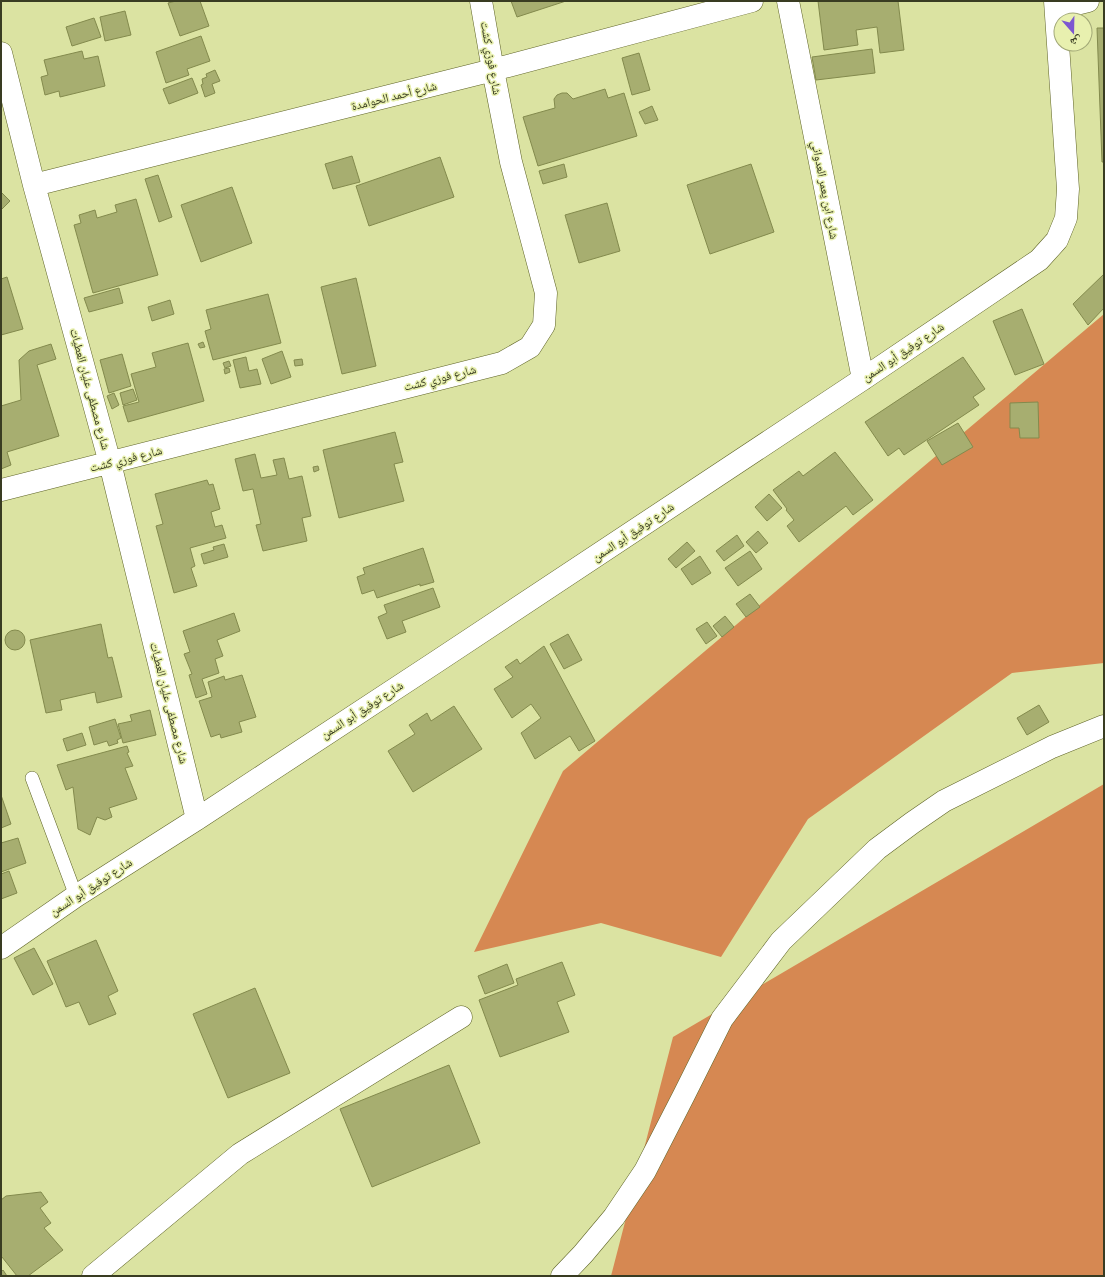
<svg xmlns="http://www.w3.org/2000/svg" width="1105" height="1277" font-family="'Public Sans','Noto Naskh Arabic',sans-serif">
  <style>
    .forest { fill: #d68852 }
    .building { fill: #a7ae70; stroke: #838a4d }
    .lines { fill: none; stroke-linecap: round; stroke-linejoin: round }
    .lane-casing { stroke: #5e6326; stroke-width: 14 }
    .street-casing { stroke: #5e6326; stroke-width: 23 }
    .lane { stroke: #fff; stroke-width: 13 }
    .street { stroke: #fff; stroke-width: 22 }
    .labels { text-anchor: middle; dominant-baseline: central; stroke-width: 3; stroke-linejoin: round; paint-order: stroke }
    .street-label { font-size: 12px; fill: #393c22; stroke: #e8f0af }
  </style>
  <rect width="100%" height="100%" fill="#dbe3a2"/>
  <!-- forest -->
  <path class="forest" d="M1104,314V663L1012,673L808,819L721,957L601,923L474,952L563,771Z
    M1104,784V1276H611L673,1037Z"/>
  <!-- building -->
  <path class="building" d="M176,1H200L209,26L180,36L168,3Z
    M511,1H566L517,17Z
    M818,1H898L904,50L880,53L877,27L856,30L858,45L824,50Z
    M125,11L131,35L105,41L100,17Z
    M94,18L101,37L72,46L66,27Z
    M1097,28H1104V162H1102Z
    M201,36L210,61L187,69L189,75L166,83L156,52Z
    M872,49L875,73L816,80L812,57Z
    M82,51L84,59L98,56L105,86L60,97L59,91L45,95L41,77L48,75L44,60Z
    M639,53L650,90L632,95L622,58Z
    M215,70L220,81L212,84L215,93L205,97L201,85L203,84L202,79L207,77L206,74Z
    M192,78L198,93L169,104L163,89Z
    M605,89L608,98L624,93L637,136L538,166L523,117L555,108L554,99L557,95L562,93H567L573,99Z
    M652,106L658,120L645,124L639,112Z
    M352,156L360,182L333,189L325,164Z
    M440,157L454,197L369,226L356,186Z
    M564,164L567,177L543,184L539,171Z
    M751,164L774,232L710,254L687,185Z
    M158,175L172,217L159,222L145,179Z
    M232,187L252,243L201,262L181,205Z
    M1,192L10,201L1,210Z
    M136,199L158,275L93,293L74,225L81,223L79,215L95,210L97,218L117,212L115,205Z
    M607,203L620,251L579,263L565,215Z
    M1104,274V308L1088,325L1073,304Z
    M7,277L23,329L1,335V279Z
    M356,278L376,366L342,374L321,287Z
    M119,288L123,303L89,312L84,298Z
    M268,294L281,343L213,360L205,331L211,329L206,310Z
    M170,300L174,314L152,321L148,307Z
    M1022,309L1044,364L1015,375L993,321Z
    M203,342L205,347L200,348L198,344Z
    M188,343L204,401L128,422L123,406L139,402L131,374L156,367L152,353Z
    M51,344L56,359L37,365L59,436L7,452L11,465L1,469V406L21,400L19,360L29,351Z
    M282,351L291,377L271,384L262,359Z
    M122,354L131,386L109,393L100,360Z
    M246,357L249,371L257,369L261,384L240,388L233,360Z
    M963,357L985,389L973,397L979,405L904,455L899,448L888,456L865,422Z
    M302,359L303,365L295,366L294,360Z
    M229,361L231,366L225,368L223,363Z
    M229,368L230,372L225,374L224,369Z
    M133,389L137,400L123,405L120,393Z
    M114,393L119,405L112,409L107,396Z
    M1038,402L1039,438H1020L1019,428H1010V403Z
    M958,423L973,447L942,465L927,441Z
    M395,432L403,462L394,464L404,501L339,518L323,450Z
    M835,452L873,500L853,515L846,506L799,542L787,526L794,520L786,510L787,509L773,490L799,471L803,476Z
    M255,454L261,478L277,475L273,460L284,458L289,479L302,476L311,516L302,518L307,541L263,551L256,525L261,524L253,489L243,491L235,459Z
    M318,466L319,470L314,472L313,467Z
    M207,480L209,485L213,484L220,509L211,512L215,527L222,525L226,538L190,548L195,566L191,568L197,586L174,593L156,526L163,524L155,494Z
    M769,494L782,508L767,521L755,507Z
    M758,531L768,543L756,553L746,542Z
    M737,535L744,546L724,561L716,551Z
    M687,542L695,551L676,568L668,559Z
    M224,544L228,557L204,564L201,554L214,550L213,547Z
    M423,548L434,582L420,586V584L377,598L374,590L362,594L357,577L365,574L363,568Z
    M750,551L762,569L738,586L725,568Z
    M700,556L711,573L692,585L681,569Z
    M433,588L440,607L402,621L406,632L387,639L378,617L387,613L384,605Z
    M750,594L760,607L746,617L736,604Z
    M234,613L240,631L217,640L223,656L215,659L219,673L202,679L207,694L196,698L189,675L192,674L184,654L190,652L183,631Z
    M725,616L734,627L722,637L713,626Z
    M707,622L717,636L706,644L696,629Z
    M101,624L108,658L112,657L122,697L97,703L95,692L60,700L62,710L46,713L30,640Z
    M5 640a10 10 0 1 1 20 0a10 10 0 1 1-20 0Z
    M568,634L582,660L564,669L550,644Z
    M544,646L595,741L579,751L570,736L535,759L521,733L541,718L531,704L512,718L494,689L513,677L505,667L517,659L520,664Z
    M242,675L256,717L239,722L242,732L221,738L220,734L211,737L199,701L212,697L208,682L224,676L225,680Z
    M1039,705L1049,722L1027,735L1017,718Z
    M454,706L482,749L413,792L388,751L415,734L409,725L427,713L431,721Z
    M150,710L156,735L123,743L118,724L132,721L130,715Z
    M115,719L121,738L117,740L118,743L109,746L107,741L94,745L89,727Z
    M82,733L86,745L67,751L63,739Z
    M127,746L129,752L127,753L133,766L125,768L137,799L109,808L112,817L105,820L97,817L90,835L78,829L73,787L66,790L57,765Z
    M1,795L11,824L1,828Z
    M18,838L26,863L1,872V843Z
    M9,871L17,893L1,899V874Z
    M96,940L118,991L108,996L116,1014L89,1025L79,1002L66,1007L47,961Z
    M34,948L53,984L33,995L14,958Z
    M562,962L575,995L557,1002L569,1032L500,1057L479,1000L518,985L516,979Z
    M507,964L514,983L485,994L478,976Z
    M255,988L290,1073L228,1098L193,1014Z
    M449,1065L480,1143L372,1187L340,1109Z
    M41,1192L48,1202L40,1208L51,1223L44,1228L63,1250L28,1276H17L2,1257L1,1258V1200L6,1196Z
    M3,1270L7,1276H1V1272Z"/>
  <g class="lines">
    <defs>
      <path id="lane" d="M32,778L76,896"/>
      <path id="street" d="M788,1L863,379
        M1056,9L1088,1
        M1,53L34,185L110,463L197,819
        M34,185L493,70L752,1
        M1,490L502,363L530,347L544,325L546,293L511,162L493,70L481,1
        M1,948L76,896L197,819L436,662L863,379L1039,260L1057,240L1066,218L1068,189L1055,1
        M93,1276L240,1154L461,1017
        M562,1276L583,1254L614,1217L645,1171L684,1095L722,1019L781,941L877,849L912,823L944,801L1052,747L1104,726"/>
    </defs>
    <!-- lane casing -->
    <use href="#lane" class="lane-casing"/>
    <!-- street casing -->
    <use href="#street" class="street-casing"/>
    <!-- lane -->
    <use href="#lane" class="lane"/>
    <!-- street -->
    <use href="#street" class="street"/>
  </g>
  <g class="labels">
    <!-- street labels -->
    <g class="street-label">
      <text transform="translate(491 58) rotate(80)">شارع فوزي كشت</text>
      <text transform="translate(394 96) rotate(-14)">شارع أحمد الحوامدة</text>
      <text transform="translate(825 190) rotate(79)">شارع ابن يعمر العدواني</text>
      <text transform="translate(903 352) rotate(-34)">شارع توفيق أبو السمن</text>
      <text transform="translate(440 378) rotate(-14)">شارع فوزي كشت</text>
      <text transform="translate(90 389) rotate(75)">شارع مصطفى عليان العطيات</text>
      <text transform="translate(126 459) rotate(-14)">شارع فوزي كشت</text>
      <text transform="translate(633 532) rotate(-34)">شارع توفيق أبو السمن</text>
      <text transform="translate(169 703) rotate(76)">شارع مصطفى عليان العطيات</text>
      <text transform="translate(362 710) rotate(-33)">شارع توفيق أبو السمن</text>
      <text transform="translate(91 887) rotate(-33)">شارع توفيق أبو السمن</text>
    </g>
  </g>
  <!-- border -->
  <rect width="1105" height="1277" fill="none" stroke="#393c22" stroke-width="4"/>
  <!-- north arrow -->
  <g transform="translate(1073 32) rotate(160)"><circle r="19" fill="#e8f0af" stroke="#a2a877"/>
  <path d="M0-3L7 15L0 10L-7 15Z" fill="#7d57d1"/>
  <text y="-6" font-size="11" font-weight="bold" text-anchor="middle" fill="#393c22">ش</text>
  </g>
</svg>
